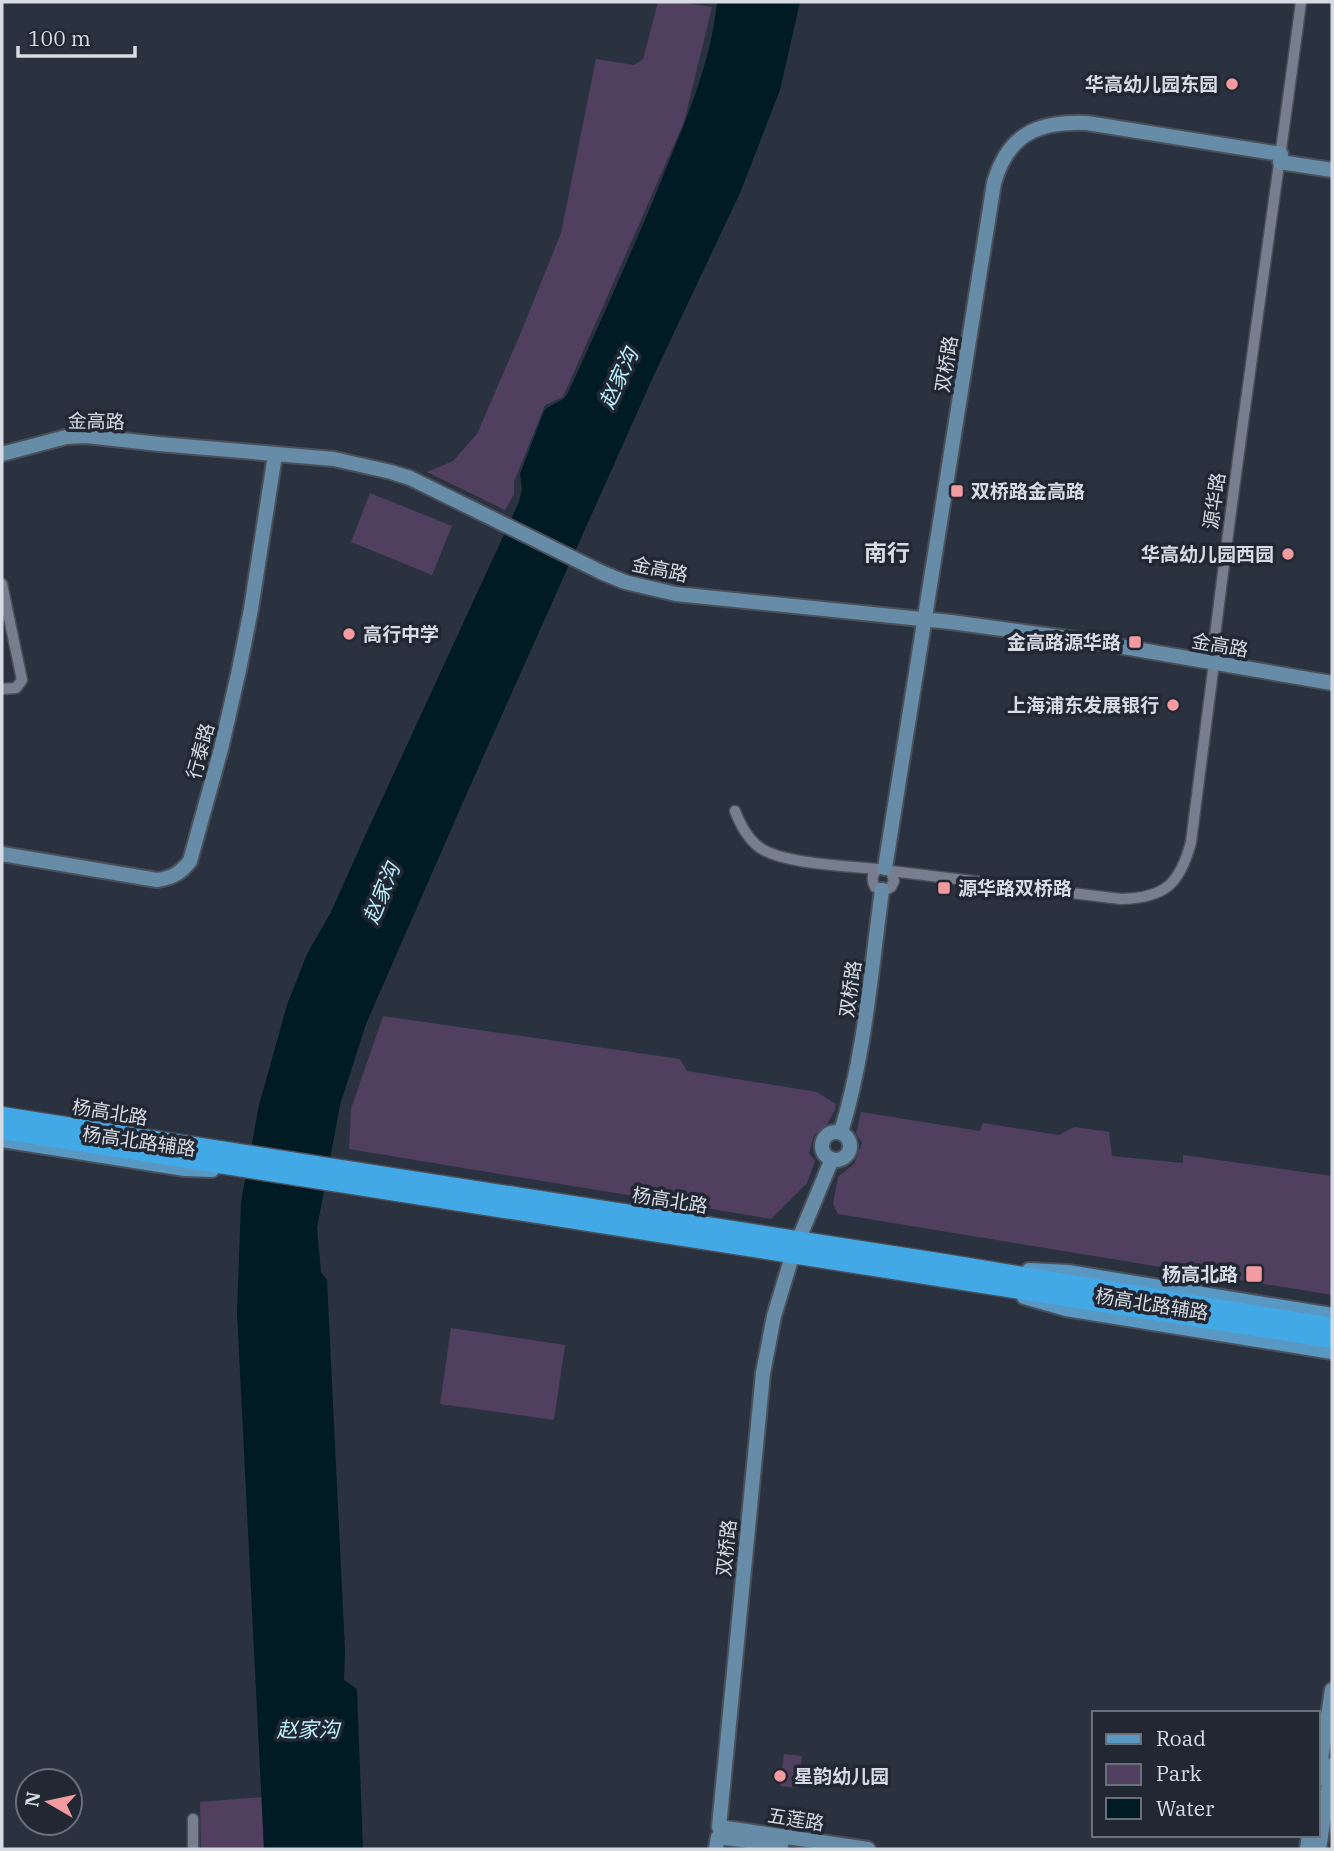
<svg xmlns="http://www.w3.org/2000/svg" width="1334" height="1851" font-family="'IBM Plex Serif','Noto Sans SC',serif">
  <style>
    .green { fill: #503f5f }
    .water { fill: #001b23 }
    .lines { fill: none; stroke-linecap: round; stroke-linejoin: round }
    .street-casing { stroke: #4a505a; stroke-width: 13 }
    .secondary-casing { stroke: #4a505a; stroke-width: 18 }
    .primary-casing { stroke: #4a505a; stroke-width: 18 }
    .highway-casing { stroke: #4a505a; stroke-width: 21 }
    .street { stroke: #777f8e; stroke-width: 10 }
    .secondary { stroke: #678ca8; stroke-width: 14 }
    .primary { stroke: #5898c3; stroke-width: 14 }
    .highway { stroke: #43a9e6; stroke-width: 18 }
    .poi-dot { fill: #f49b9f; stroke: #212834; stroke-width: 2.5 }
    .labels { text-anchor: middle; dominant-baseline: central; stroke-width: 7; stroke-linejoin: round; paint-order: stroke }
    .poi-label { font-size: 19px; font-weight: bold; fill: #d7dce4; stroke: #212834; text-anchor: end }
    .street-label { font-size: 19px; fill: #d7dce4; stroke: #212834 }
    .water-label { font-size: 21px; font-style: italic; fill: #baeffd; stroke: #212834 }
    .quarter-label { font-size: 23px; font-weight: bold; fill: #d7dce4; stroke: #212834 }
  </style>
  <rect width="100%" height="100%" fill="#2b323f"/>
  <!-- green -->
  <path class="green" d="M658,2H680L712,7L684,122L563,397L545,405L514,482V494L505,510L427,472L453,461L477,434L519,337L561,233L596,59L634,65L643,59Z
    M370,493L452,526L432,575L351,542Z
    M383,1016L680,1059L687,1071L817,1092L836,1104L835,1110L826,1126L814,1135L809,1153L815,1161L807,1183L771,1219L349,1149L351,1109Z
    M861,1112L980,1131L983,1123L1059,1135L1074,1127L1109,1132L1112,1156L1183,1163V1155L1332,1176V1295L838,1214L833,1204L838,1177L854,1164L862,1143L856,1134Z
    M451,1328L565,1345L554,1420L440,1404Z
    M784,1754L802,1756L798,1788L780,1786Z
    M262,1797L264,1849H201L200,1802Z"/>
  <!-- water -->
  <path class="water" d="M717,2H800L780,90L740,193L654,375L471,784L366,1024L340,1105L317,1228L321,1272L327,1280L345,1650L344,1680L357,1689L363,1849H264L237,1313L241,1202L259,1105L287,1005L307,954L331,912L365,836L519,502L522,489L520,474L544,411C551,403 561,403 567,395C600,323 632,252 662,179C685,122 711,64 717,2Z"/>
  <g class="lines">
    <defs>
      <path id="street" d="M2,584L22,680L16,688L2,689
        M735,811C740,824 747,838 759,847C781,864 848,866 878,869
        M891,871L894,881L891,887L885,890L875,887C868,875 878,863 891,871L1121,899C1165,898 1180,884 1191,842L1214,663V644C1240,430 1273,216 1301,2
        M193,1819V1849"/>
      <path id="secondary" d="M1280,162L1332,170
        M2,454L66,437L86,436L159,444L334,459L391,472L410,478L603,573L625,582L676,594L951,622L1083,640L1332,683
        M2,854L157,880C172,878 181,873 190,861L221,749L239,670L251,609L275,455
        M885,868L994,183C1008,134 1038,121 1087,123L1281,154
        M822 1146a14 14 0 1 1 28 0a14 14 0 1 1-28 0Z
        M841,1132C865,1054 871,971 882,890
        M798,1241L832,1159
        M793,1253L774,1316L763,1373L719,1827L868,1849
        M1318,1779L1332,1690
        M716,1849L718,1837L781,1845
        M1307,1849L1309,1835
        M1319,1849L1332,1765"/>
      <path id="primary" d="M2,1140L185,1169L212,1170
        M1029,1270L1068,1272L1332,1315
        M1024,1297L1066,1309L1332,1352"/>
      <path id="highway" d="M2,1116L944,1263L1332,1327
        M2,1130L1332,1339"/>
    </defs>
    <!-- street casing -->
    <use href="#street" class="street-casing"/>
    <!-- secondary casing -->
    <use href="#secondary" class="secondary-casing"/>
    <!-- primary casing -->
    <use href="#primary" class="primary-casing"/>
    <!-- highway casing -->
    <use href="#highway" class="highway-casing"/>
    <!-- street -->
    <use href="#street" class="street"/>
    <!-- secondary -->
    <use href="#secondary" class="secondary"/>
    <!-- primary -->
    <use href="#primary" class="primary"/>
    <!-- highway -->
    <use href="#highway" class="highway"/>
  </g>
  <!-- markers -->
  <g class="poi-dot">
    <circle cx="1232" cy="84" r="7"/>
    <rect x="950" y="484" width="14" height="14" rx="3.5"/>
    <circle cx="1288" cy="554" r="7"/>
    <circle cx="349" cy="634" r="7"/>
    <rect x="1128" y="635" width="14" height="14" rx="3.5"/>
    <circle cx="1173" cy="705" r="7"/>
    <rect x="937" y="881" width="14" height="14" rx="3.5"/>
    <rect x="1245" y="1265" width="18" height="18" rx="3.5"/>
    <circle cx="780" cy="1776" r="7"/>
  </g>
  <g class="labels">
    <!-- poi labels -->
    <g class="poi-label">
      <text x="1218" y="84">华高幼儿园东园</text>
      <text x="971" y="491" text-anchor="start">双桥路金高路</text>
      <text x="1274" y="554">华高幼儿园西园</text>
      <text x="363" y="634" text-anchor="start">高行中学</text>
      <text x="1121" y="642">金高路源华路</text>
      <text x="1159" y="705">上海浦东发展银行</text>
      <text x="958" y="888" text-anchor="start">源华路双桥路</text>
      <text x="1238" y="1274">杨高北路</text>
      <text x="794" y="1776" text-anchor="start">星韵幼儿园</text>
    </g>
    <!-- street labels -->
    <g class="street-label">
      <text transform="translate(946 364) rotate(-81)">双桥路</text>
      <text transform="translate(96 421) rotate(1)">金高路</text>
      <text transform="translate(1214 501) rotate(-82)">源华路</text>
      <text transform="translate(660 569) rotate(12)">金高路</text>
      <text transform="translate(1220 645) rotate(10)">金高路</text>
      <text transform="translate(200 751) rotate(-75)">行泰路</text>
      <text transform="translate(850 989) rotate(-82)">双桥路</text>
      <text transform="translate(110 1112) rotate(9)">杨高北路</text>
      <text transform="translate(139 1141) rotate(8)">杨高北路辅路</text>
      <text transform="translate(670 1200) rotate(9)">杨高北路</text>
      <text transform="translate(1152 1304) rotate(9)">杨高北路辅路</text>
      <text transform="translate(726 1548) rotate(-84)">双桥路</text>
      <text transform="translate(796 1819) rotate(9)">五莲路</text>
    </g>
    <!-- water labels -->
    <g class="water-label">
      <text transform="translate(618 378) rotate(-65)">赵家沟</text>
      <text transform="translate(381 893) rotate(-68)">赵家沟</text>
      <text x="308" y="1729">赵家沟</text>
    </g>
    <!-- quarter labels -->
    <g class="quarter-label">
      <text x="887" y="552">南行</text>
    </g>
  </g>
  <!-- border -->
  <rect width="1334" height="1851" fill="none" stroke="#d7dce4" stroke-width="7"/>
  <!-- legend -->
  <rect x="1092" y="1711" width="228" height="126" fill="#212834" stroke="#6a707a" stroke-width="2"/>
  <rect x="1106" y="1734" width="35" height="10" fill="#5898c3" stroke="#6a707a" stroke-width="2"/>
  <text x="1156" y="1746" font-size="21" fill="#d7dce4">Road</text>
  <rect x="1106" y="1764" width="35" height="21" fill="#503f5f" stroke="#6a707a" stroke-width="2"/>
  <text x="1156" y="1781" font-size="21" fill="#d7dce4">Park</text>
  <rect x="1106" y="1798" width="35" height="21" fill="#001b23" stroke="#6a707a" stroke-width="2"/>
  <text x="1156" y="1816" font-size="21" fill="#d7dce4">Water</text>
  <!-- north arrow -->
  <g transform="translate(49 1802) rotate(279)"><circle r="33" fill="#212834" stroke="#6a707a" stroke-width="2"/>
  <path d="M0-5L12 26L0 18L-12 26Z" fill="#f49b9f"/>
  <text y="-10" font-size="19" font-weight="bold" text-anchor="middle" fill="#d7dce4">N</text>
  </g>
  <!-- scale -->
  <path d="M18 46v10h117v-10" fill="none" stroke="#d7dce4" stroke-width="3.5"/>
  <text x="28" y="46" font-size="21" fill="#d7dce4" stroke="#212834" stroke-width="5" paint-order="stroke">100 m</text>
</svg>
